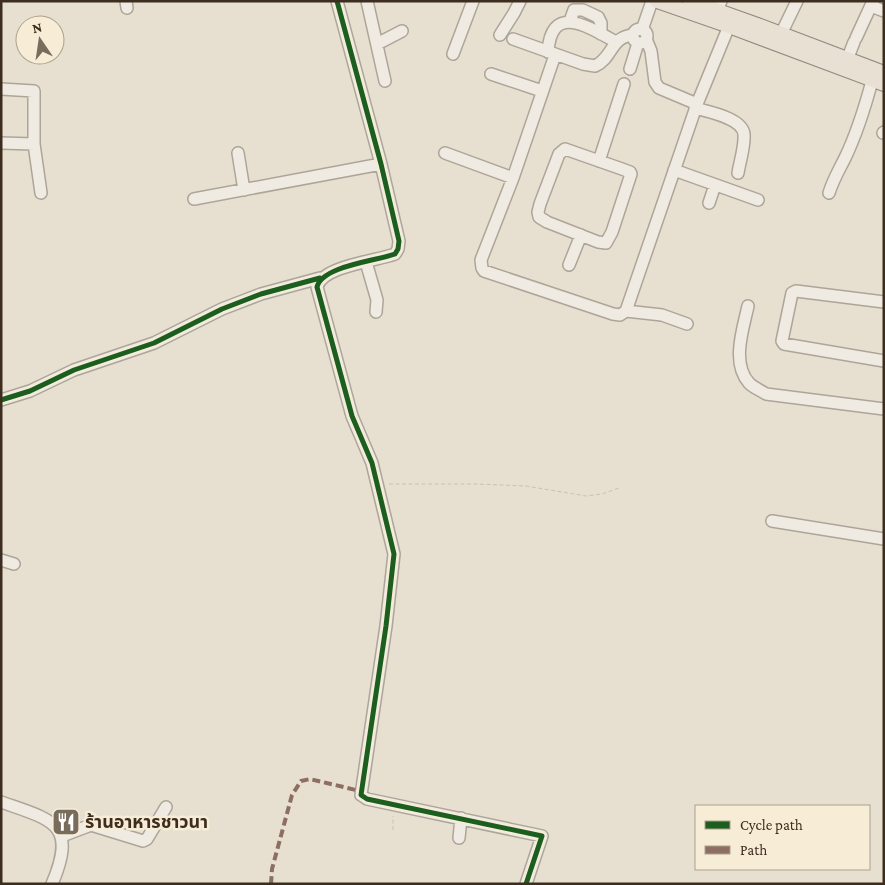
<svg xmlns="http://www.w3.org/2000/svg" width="885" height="885" font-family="'Crimson Pro','Noto Sans Thai',serif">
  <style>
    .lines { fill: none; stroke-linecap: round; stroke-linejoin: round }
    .minor-casing { stroke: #ada598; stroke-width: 14 }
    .major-casing { stroke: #928a7f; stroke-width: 16 }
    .path { stroke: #c8c1b8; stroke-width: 1; stroke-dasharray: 4 2.5; stroke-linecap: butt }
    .minor { stroke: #efeae2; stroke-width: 11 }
    .major { stroke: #e7e0d3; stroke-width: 14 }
    .quiet { stroke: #8d6e63; stroke-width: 4; stroke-dasharray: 8 4; stroke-linecap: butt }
    .cycleway-casing { stroke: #f7edd7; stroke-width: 8 }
    .cycleway { stroke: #1b5e20; stroke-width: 5 }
    .labels { text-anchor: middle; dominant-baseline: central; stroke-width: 5; stroke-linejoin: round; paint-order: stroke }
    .poi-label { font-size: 18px; font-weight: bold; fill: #3d2d1f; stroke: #f7edd7; text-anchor: start }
  </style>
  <rect width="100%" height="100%" fill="#e7e0d0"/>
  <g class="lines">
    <defs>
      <path id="minor" d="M126,1L127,8
        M337,1L381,164L399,241L398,249L395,254C376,261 322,266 317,287L352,416L372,463L394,554L386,626L361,795L367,799L542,836L526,884
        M367,1L385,81
        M871,6L884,11
        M717,11L721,1
        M570,21L574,10H583L598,17L601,23V34
        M633 36a7 7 0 1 1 14 0a7 7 0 1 1-14 0Z
        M642,30L652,1
        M781,34L797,1
        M500,35L514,13L520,1
        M856,38L873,1
        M513,39L583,64L595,66C613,58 610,37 633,35
        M646,39L651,51L655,82L659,88L697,104
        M377,44L402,31
        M548,52C551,2 589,27 616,42
        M453,54L473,1
        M555,55L513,178L481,260L482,268L484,271L613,314L620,315L626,311L697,104L729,26
        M847,60L854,42
        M630,69L638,43
        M491,74L542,91
        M1,89L34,91V144L41,193
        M695,108C709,112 742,118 744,134C745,147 740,160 738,173
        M883,133L884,132
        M1,143L34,144
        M565,149L622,169L630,172L631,174L612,232L606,243L598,242L547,222L539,217L538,212L540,204L559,154Z
        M238,153L244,190
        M445,153L513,178
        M599,161L624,84
        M674,170L758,200
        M829,193C833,180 839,170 845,158C857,133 865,107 872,81
        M194,199L381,164
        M709,203L715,185
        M366,262L377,300L376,312
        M569,265L581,235
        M884,302L796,291L792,293L782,341L784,344L884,361
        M748,306C743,329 731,363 749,383C754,388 760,390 766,394L884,409
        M626,311L662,315L687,324
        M1,400L30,391L74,370L154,343L222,309L261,294L320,278
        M772,521L884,539
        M1,560L14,564
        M1,802C52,820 78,823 52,884
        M62,836L91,825L143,841L147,839L166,807
        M459,838L461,818"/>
      <path id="major" d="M657,1L729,26L884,84
        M690,1L763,27L884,73"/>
    </defs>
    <!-- minor casing -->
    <use href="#minor" class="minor-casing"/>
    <!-- major casing -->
    <use href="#major" class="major-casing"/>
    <!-- path -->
    <path class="path" d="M389,484H477L526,486L586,496L602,494L619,488
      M393,830V816"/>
    <!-- minor -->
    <use href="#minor" class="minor"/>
    <!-- major -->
    <use href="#major" class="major"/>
    <!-- quiet -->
    <path class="quiet" d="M271,884L272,869L292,795L301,781L310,779L360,791"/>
    <defs>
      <path id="cycleway" d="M337,1L381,164L399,241L398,249L395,254C376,261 322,266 317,287L352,416L372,463L394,554L386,626L361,795L367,799L542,836L526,884
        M1,400L30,391L74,370L154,343L222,309L261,294L320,278"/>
    </defs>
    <!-- cycleway casing -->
    <use href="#cycleway" class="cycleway-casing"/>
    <!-- cycleway -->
    <use href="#cycleway" class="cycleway"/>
  </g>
  <!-- icons -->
  <defs>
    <symbol id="restaurant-square" viewBox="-11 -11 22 22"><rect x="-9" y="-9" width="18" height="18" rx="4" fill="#786c5d" stroke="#f7edd7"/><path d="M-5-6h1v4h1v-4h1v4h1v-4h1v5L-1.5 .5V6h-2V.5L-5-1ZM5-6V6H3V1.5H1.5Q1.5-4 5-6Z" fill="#fff"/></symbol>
  </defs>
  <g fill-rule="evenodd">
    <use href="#restaurant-square" x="50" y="806" width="32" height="32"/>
  </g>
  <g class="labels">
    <!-- poi labels -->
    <g class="poi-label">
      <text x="85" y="822">ร้านอาหารชาวนา</text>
    </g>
  </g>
  <!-- border -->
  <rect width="885" height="885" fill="none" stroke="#3d2d1f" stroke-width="5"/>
  <!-- legend -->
  <rect x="695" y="805" width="175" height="65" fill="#f7edd7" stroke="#ada08d"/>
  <rect x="705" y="821" width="25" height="8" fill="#1b5e20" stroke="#ada08d"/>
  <text x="740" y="830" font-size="15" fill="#3d2d1f">Cycle path</text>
  <rect x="705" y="846" width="25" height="8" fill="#8d6e63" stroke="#ada08d"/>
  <text x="740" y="855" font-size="15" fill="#3d2d1f">Path</text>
  <!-- north arrow -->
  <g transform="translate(40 40) rotate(347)"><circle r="24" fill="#f7edd7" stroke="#ada08d"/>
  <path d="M0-4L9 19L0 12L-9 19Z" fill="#786c5d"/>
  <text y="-8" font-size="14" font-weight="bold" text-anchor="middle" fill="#3d2d1f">N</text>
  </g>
</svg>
